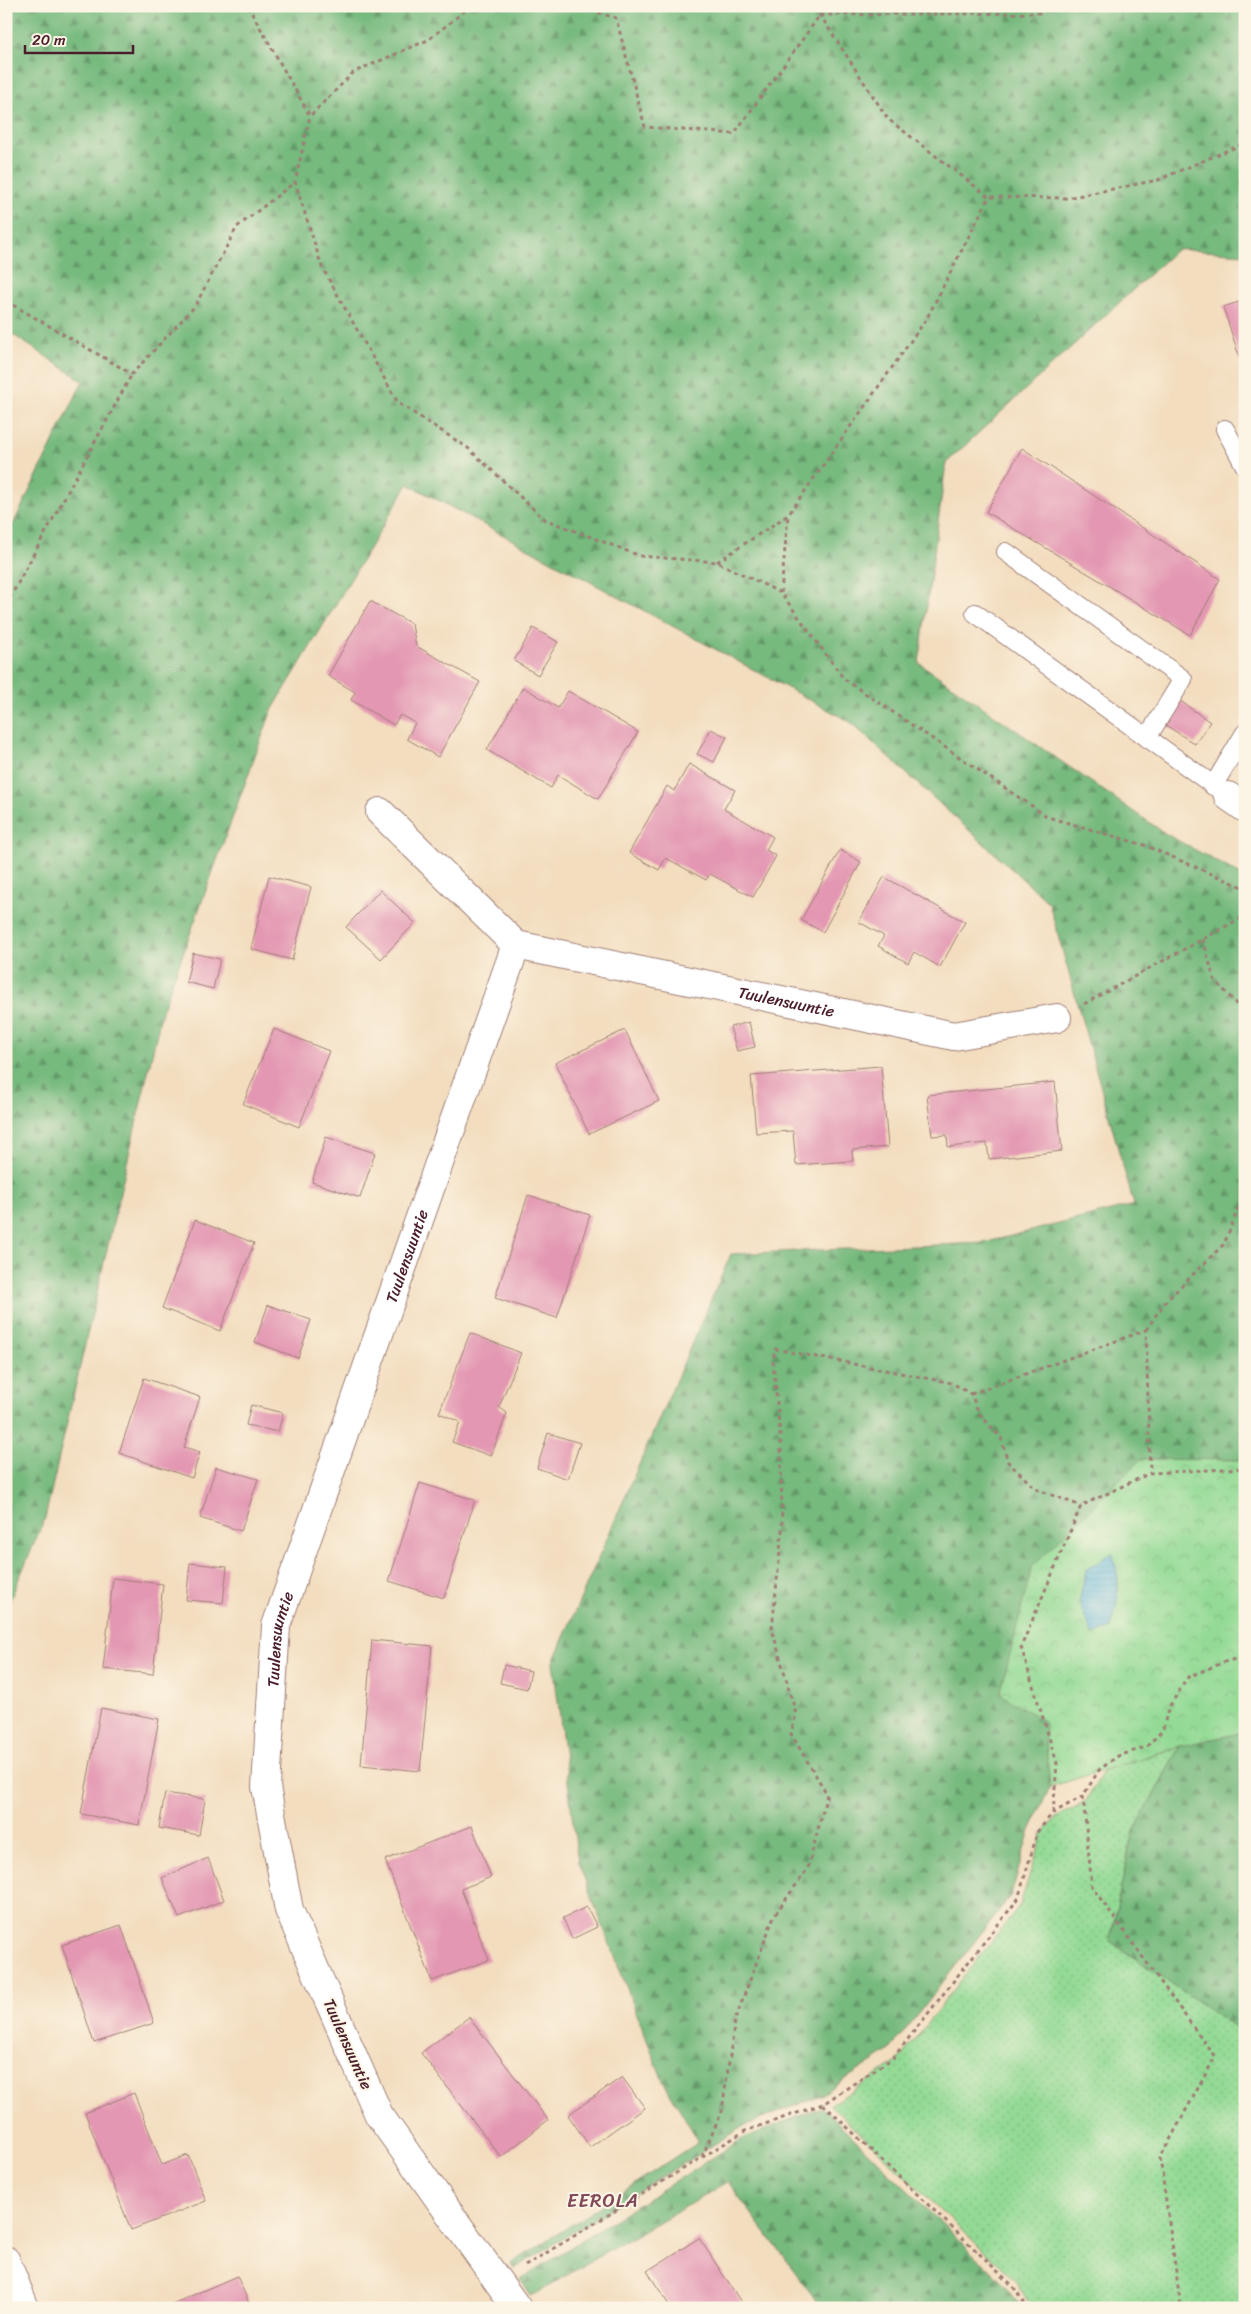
<svg xmlns="http://www.w3.org/2000/svg" width="1251" height="2314" font-family="Sriracha,sans-serif">
  <style>
    .grass { fill: url(#grass-dots); stroke: #6e7c60 }
    .forest { fill: url(#forest-firs); stroke: #606c54 }
    .park { fill: url(#park-crowns); stroke: #6e7c60 }
    .water { fill: url(#water-rules); stroke: #546c84 }
    .building { fill: #e397b2 }
    .lines { fill: none; stroke-linecap: round; stroke-linejoin: round }
    .service-casing { stroke: #9e7e75; stroke-width: 20 }
    .minor-casing { stroke: #9e7e75; stroke-width: 30 }
    .path { stroke: #9e7e75; stroke-width: 3; stroke-dasharray: 4 4; stroke-linecap: butt }
    .service { stroke: #fff; stroke-width: 18 }
    .minor { stroke: #fff; stroke-width: 28 }
    .labels { text-anchor: middle; dominant-baseline: central; stroke-width: 4; stroke-linejoin: round; paint-order: stroke }
    .street-label { font-size: 16px; fill: #4a1f2b; stroke: #fcf5e5 }
    .quarter-label { font-size: 19px; letter-spacing: 1px; fill: #80495a; stroke: #fcf5e5 }
  </style>
  <defs>
    <pattern id="grass-dots" width="8" height="8" patternUnits="userSpaceOnUse" patternTransform="scale(1.25)"><rect width="8" height="8" fill="#93da94"/><path d="M2 2h.1M6 6h.1" fill="none" stroke="#80bb80" stroke-width="1.8" stroke-linecap="round"/></pattern>
    <pattern id="forest-firs" width="22" height="20" patternUnits="userSpaceOnUse" patternTransform="scale(1.25)"><rect width="22" height="20" fill="#76ba7e"/><path d="M5 1l3.5 6h-7zM16 11l3.5 6h-7z" fill="#639767"/></pattern>
    <pattern id="park-crowns" width="20" height="18" patternUnits="userSpaceOnUse" patternTransform="scale(1.25)"><rect width="20" height="18" fill="#93da94"/><path d="M2 6a3 3 0 1 1 6 0M12 15a3 3 0 1 1 6 0" fill="none" stroke="#80bb80"/></pattern>
    <pattern id="water-rules" width="6" height="5" patternUnits="userSpaceOnUse" patternTransform="scale(1.25)"><rect width="6" height="5" fill="#5eb8dc"/><path d="M0 2.5h6" fill="none" stroke="#5095b3"/></pattern>
  </defs>
  <rect width="100%" height="100%" fill="#fcf5e5"/>
  <filter id="ink" filterUnits="userSpaceOnUse"><feTurbulence type="fractalNoise" baseFrequency=".02" numOctaves="2"/><feDisplacementMap in="SourceGraphic" scale="10" xChannelSelector="R" yChannelSelector="G"/><feConvolveMatrix kernelMatrix="1 2 1 2 8 2 1 2 1" color-interpolation-filters="sRGB"/></filter>
  <filter id="wash" filterUnits="userSpaceOnUse"><feTurbulence type="fractalNoise" baseFrequency=".0096" numOctaves="4" result="noise"/><feDisplacementMap in="SourceGraphic" scale="20" xChannelSelector="R" yChannelSelector="G"/><feGaussianBlur stdDeviation="1.12" result="paint"/><feColorMatrix in="noise" values="0 0 0 0 0 0 0 0 0 0 0 0 0 0 0 0 0 1.4 0 .05"/><feComposite in="paint" operator="in"/></filter>
  <g filter="url(#wash)">
    <rect width="100%" height="100%" fill="#f3ddbf"/>
    <!-- grass -->
    <path class="grass" d="M1180,1746L1132,1835L1110,1941L1245,2034V2308H1032L1015,2280L830,2105L897,2062L1020,1905L1043,1834L1056,1818L1086,1801L1104,1770Z"/>
    <!-- forest -->
    <path class="forest" d="M6,6H1245V254L1177,249L946,463L919,663L1166,834L1245,877V1460L1141,1459L1044,1721L1050,1787L1029,1833L1011,1895L889,2051L821,2095L742,2127L514,2269L511,2264L699,2142L663,2081L578,1862L553,1662L731,1254L983,1243L1134,1205L1049,903L849,721L408,484L271,712L162,1011L45,1518L6,1609V539L83,381L6,330Z
      M1245,1732V2034L1110,1941L1132,1835L1180,1746Z
      M822,2107L1006,2286L1022,2308H822L728,2182L531,2296L520,2279L744,2138Z"/>
    <!-- park -->
    <path class="park" d="M1141,1459L1245,1460V1732L1180,1746L1050,1787L1044,1721L1000,1694L1032,1567Z"/>
    <!-- water -->
    <path class="water" d="M1112,1553C1122,1579 1118,1601 1111,1628L1093,1635L1079,1603L1086,1570Z"/>
    <g id="blocks">
      <!-- building -->
      <path class="building" d="M1245,300V371H1244L1223,307Z
        M1022,448L1220,579L1190,635L986,512Z
        M370,601L412,624L416,646L480,682L438,757L407,739L415,723L400,715L394,725L351,700L355,692L328,676Z
        M533,628L558,642L538,675L514,661Z
        M523,687L558,708L568,691L638,732L598,799L558,775L551,788L487,750Z
        M1179,700L1210,722L1195,744L1164,724Z
        M711,729L727,737L714,762L697,754Z
        M689,764L735,790L724,809L773,837L766,850L776,856L753,897L710,874L706,880L666,858L659,870L629,853L667,786L674,791Z
        M840,850L861,862L823,932L801,920Z
        M269,876L311,887L292,960L251,949Z
        M884,877L965,922L940,967L914,952L908,963L878,946L884,936L859,922Z
        M380,890L415,923L381,959L346,927Z
        M193,953L220,959L213,989L186,982Z
        M749,1022L755,1047L737,1051L730,1027Z
        M274,1029L329,1051L299,1127L243,1104Z
        M625,1030L659,1101L589,1134L555,1063Z
        M881,1066L888,1147L852,1150L853,1161L796,1165L793,1131L756,1133L751,1076Z
        M1055,1082L1062,1151L989,1159L987,1143L948,1147L947,1135L932,1136L927,1095Z
        M326,1137L375,1153L360,1198L312,1182Z
        M528,1195L590,1215L557,1318L495,1298Z
        M195,1220L254,1243L220,1331L162,1308Z
        M268,1305L311,1320L298,1358L255,1342Z
        M470,1333L521,1353L499,1407L507,1413L491,1456L452,1442L460,1422L439,1413Z
        M144,1378L200,1397L184,1447L200,1452L192,1478L119,1453Z
        M251,1405L283,1413L278,1432L246,1425Z
        M548,1433L580,1443L568,1479L537,1468Z
        M216,1467L258,1479L241,1531L200,1518Z
        M420,1483L475,1500L444,1598L389,1581Z
        M190,1563L227,1567L223,1603L186,1600Z
        M113,1578L163,1584L153,1674L103,1669Z
        M372,1640L432,1646L420,1771L361,1765Z
        M504,1665L531,1671L527,1689L500,1683Z
        M101,1708L159,1719L139,1825L81,1814Z
        M165,1793L205,1799L199,1835L159,1828Z
        M472,1826L491,1877L461,1889L489,1960L432,1981L385,1860Z
        M208,1858L224,1900L179,1918L162,1878Z
        M587,1907L597,1927L572,1939L563,1918Z
        M121,1925L154,2023L94,2043L62,1945Z
        M469,2017L548,2120L501,2157L421,2053Z
        M622,2077L645,2108L590,2147L568,2115Z
        M134,2093L162,2165L188,2155L206,2201L131,2230L85,2113Z
        M699,2238L745,2308H671L647,2271Z
        M237,2276L251,2308H163Z"/>
    </g>
  </g>
  <g filter="url(#ink)">
    <use href="#blocks" fill-opacity="0" stroke="#9e7e75" stroke-width="1"/>
    <g class="lines">
      <defs>
        <path id="service" d="M1225,429L1245,466
          M1006,552L1183,679L1147,738
          M975,613L1228,796
          M1213,786L1245,733"/>
        <g id="minor">
          <path d="M1228,796L1245,808"/>
          <path d="M380,812L516,945"/>
          <path d="M6,2261L25,2308"/>
          <path id="s1" d="M517,2308L379,2115L289,1910L266,1787L276,1626L516,945L954,1036L1057,1018"/>
        </g>
      </defs>
      <!-- service casing -->
      <use href="#service" class="service-casing"/>
      <!-- minor casing -->
      <use href="#minor" class="minor-casing"/>
      <!-- path -->
      <path class="path" d="M248,6L310,116
        M471,6L428,40L354,72L310,116L295,182L322,267L398,403L468,448L544,519L640,556L717,562L781,593L844,679L1048,817L1144,845L1245,888
        M575,6L616,18L645,127L734,134L820,15L1041,13L1049,6
        M819,6L820,15L888,119L989,197
        M6,301L132,374L195,306L237,227L295,182
        M717,562L788,515L927,318L989,197L1067,198L1158,180L1245,143
        M781,593L788,515
        M6,605L132,374
        M1203,939L1214,979L1245,1014
        M1084,1004L1245,916
        M1146,1330L1165,1302L1224,1244L1245,1192
        M971,1394L1146,1330L1150,1473
        M1083,1796L1092,1887L1215,2057L1160,2158L1181,2308
        M1053,1813L1057,1763L1021,1647L1081,1506L1150,1473L1245,1468
        M823,2104L1012,2285L1028,2308
        M702,2157L722,2111L735,2020L774,1916L808,1868L827,1794L791,1734L796,1714L772,1629L782,1532L781,1444L773,1362L775,1349L952,1383L971,1394L979,1413L1001,1438L1008,1462L1036,1489L1081,1506
        M525,2266L745,2131L823,2104L893,2058L1018,1899L1038,1831L1053,1813L1083,1796L1099,1770L1118,1756L1146,1747L1162,1731L1169,1707L1188,1677L1227,1661L1245,1657"/>
      <!-- service -->
      <use href="#service" class="service"/>
      <!-- minor -->
      <use href="#minor" class="minor"/>
    </g>
  </g>
  <g class="labels">
    <!-- street labels -->
    <g class="street-label">
      <text stroke="none"><textPath href="#s1" startOffset="1746">Tuulensuuntie</textPath></text>
      <text stroke="none"><textPath href="#s1" startOffset="1140">Tuulensuuntie</textPath></text>
      <text stroke="none"><textPath href="#s1" startOffset="735">Tuulensuuntie</textPath></text>
      <text transform="translate(348 2044) rotate(66)">Tuulensuuntie</text>
    </g>
    <!-- quarter labels -->
    <g class="quarter-label">
      <text x="603" y="2200">EEROLA</text>
    </g>
  </g>
  <!-- margin -->
  <rect width="1251" height="2314" fill="none" stroke="#fcf5e5" stroke-width="25"/>
  <!-- scale -->
  <path d="M25 45v8h108v-8" fill="none" stroke="#4a1f2b" stroke-width="2.5"/>
  <text x="32" y="45" font-size="15" fill="#4a1f2b" stroke="#fcf5e5" stroke-width="4" paint-order="stroke">20 m</text>
</svg>
